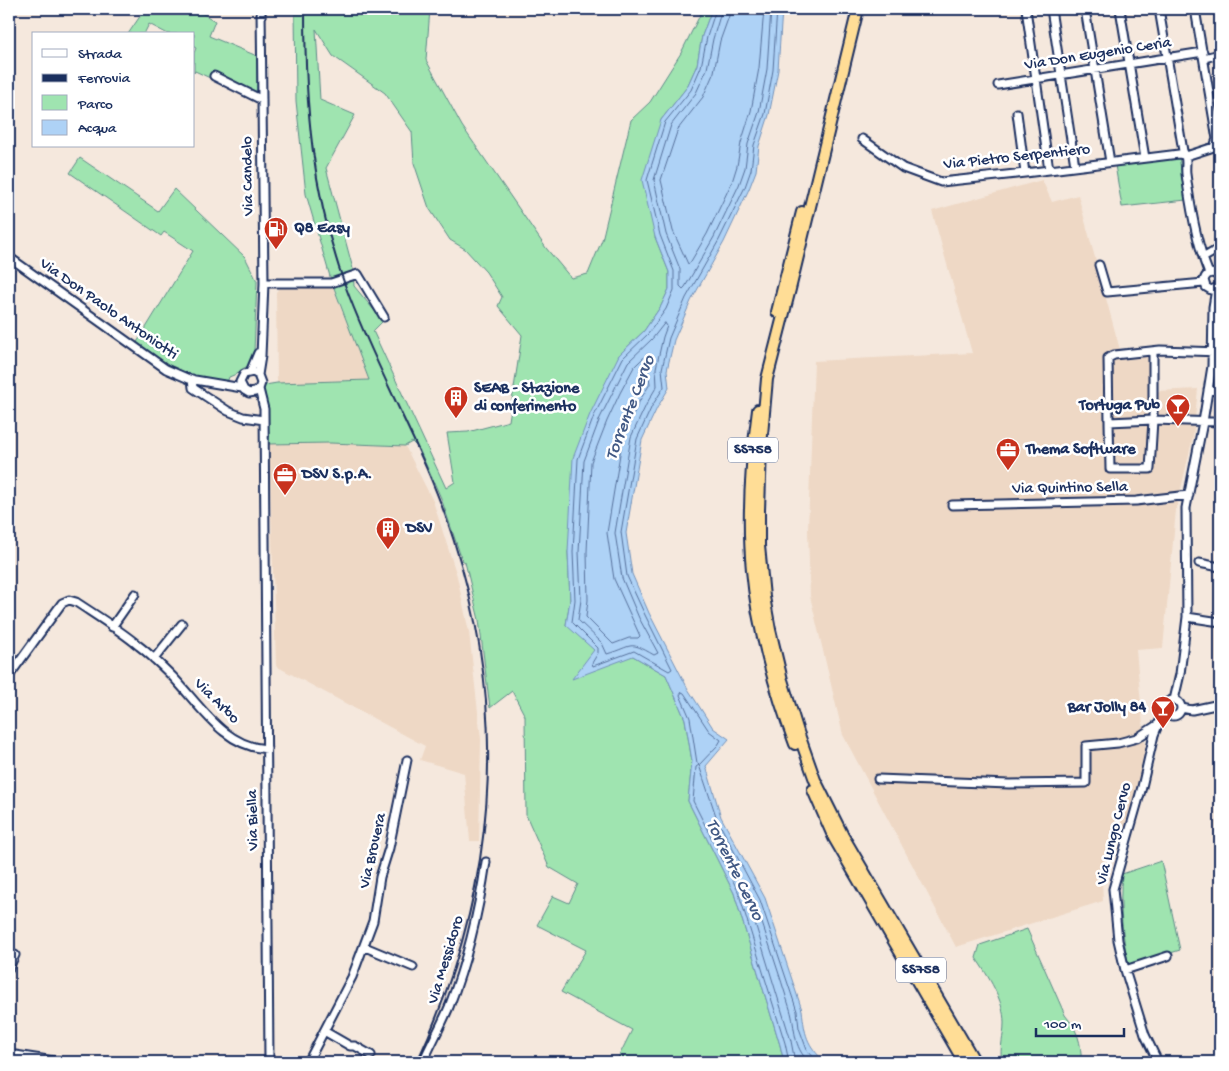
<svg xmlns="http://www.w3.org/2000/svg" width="1229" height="1071" font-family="'Gochi Hand',sans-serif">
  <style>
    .built { fill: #eed8c5 }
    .green { fill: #9fe4b0; stroke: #5d8a87; fill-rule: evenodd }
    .water { fill: #aed2f6; stroke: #7391b9 }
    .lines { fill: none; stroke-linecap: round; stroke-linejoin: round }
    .shore { stroke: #56709b; stroke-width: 1 }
    .minor-casing { stroke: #1b2f5e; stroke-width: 11 }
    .highway-casing { stroke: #1b2f5e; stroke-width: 14 }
    .minor { stroke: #fff; stroke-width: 7 }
    .highway { stroke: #ffdd96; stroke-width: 10 }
    .rail { stroke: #1b2f5e; stroke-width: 2 }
    .labels { text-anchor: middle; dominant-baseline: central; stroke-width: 5; stroke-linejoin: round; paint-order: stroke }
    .shield { fill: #fff; stroke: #5f6d8e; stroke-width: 1 }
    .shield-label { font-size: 15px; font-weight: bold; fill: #1b2f5e }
    .street-label { font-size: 16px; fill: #1b2f5e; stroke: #fff }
    .poi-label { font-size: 16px; font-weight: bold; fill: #1b2f5e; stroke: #fff; text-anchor: start }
    .water-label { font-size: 18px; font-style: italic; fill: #405884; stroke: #fff }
  </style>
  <rect width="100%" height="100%" fill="#f5e8dd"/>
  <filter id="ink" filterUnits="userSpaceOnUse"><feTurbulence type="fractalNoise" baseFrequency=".02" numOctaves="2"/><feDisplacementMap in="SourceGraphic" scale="10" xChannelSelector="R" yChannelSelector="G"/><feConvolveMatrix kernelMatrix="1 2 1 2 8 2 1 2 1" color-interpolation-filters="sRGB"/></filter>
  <g filter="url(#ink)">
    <!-- built -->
    <path class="built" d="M1042,180L1052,202L1078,195L1120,350L1154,349L1156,391L1198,389L1193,437L1176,510L1163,648L1136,650L1145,747L1135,795L1114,860L1101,862L1103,901L956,947L843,735L810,596L808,530L814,361L972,353L932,211Z
      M333,287L369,380L277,383L276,292L279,288Z
      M330,443L405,446L433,501L457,576L469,632L481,739L479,841H470L464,773L420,760L425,746L276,666L269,444Z"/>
    <!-- green -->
    <path class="green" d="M145,9H195L215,21L209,36L257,56V89L253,98L195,71L194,73V53L196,48L194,47V34H168L149,24L144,34H128Z
      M295,9H430L426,60L462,126L546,248L571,278L588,274L602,240L631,120L650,102L681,53L703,9H712L702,36L697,65L687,87L661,120L655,237L669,272V289L661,306L644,331L619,355L568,552L570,600L566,625L633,656L666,675L685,719L692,761L688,801L734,893L780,1045L784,1062H616L632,1030L561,992L586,950L537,925L553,896L569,903L578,884L549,867L526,815L525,716L512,691L490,708L479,620L465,562L462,560L441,498L419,449L412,442L405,446L330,443L269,444L268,409L264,389L265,385L277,383L369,380L331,280L306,194L296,101ZM316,29L333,56L385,93L412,132L414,163L429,208L450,240L465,249L486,272L502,297L498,306L522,335L509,421L468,432L447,433L455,482L446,488L373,331L383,321L354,286L353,269L326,168L355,115L320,100Z
      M1179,157L1186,200L1122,207L1115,165Z
      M80,158L158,211L174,189L245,257L257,281L254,352L248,366C240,369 237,375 229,377L228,380C188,380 168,367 136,344L193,251L164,232L161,236L70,173Z
      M1161,861L1180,950L1129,966C1122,936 1119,905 1122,874Z
      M1027,929L1065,1015C1077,1029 1082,1043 1081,1062H1002C999,1047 1004,1037 1004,1023C1004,1000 988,976 976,958L980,945Z"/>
    <!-- water -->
    <path class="water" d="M712,9H782L778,70L769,115L759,146L756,171L749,189L724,242L691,301L674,340L667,370L669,388L657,408L642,440L626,533L632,574L649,613L688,689L713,728L729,739L706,766L721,817L765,898L802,1010C805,1035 806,1044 825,1062H784L780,1045L734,893L688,801L692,761L685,719L666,675L633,656L572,679L594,650L566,625L570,600L568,552L573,458L590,414L619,355L644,331L661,306L669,289V272L655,237L642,180L661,120L687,87L697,65L702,36Z"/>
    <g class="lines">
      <!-- shore -->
      <path class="shore" d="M716,9L707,37L701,67L691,90L665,122L647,180L660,235L674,271V290L666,309L648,334L623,358L594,416L578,459L573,552L575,600L572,622L598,648V653L592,663L593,666L634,651L669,671L672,669L645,615L627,576L621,532L637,439L652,406L664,387L662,369L669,338L686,298L719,240L745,187L751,170L754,145L765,114L773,70L777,9
        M722,9L713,39L707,69L696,93L671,125L654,180L666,234L680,269V286L683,289L685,287L714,237L739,185L745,168L748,144L759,112L767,69L771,9
        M730,9L729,16L720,41L714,72L703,97L678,129L661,180L673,231L688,264L690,263L707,234L732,182L737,166L741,143L751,111L759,68L764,9
        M665,323L667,326L663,337L656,368L657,386L647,403L631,437L615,533L622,578L639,618L658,653L654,655C628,640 634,646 607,654L602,643L578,620L581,600L579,552L584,461L600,418L628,362L652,339Z
        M648,354L651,357L648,369L650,384L640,400L623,436L607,533L614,579L640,636L638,638H629L613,644L586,617L588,600L587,552L591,462L607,421L620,393L634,367Z
        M789,1062L785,1043L738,891L693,801L696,767L699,765L697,763L690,718L680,695L682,692L684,693L709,731L721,740L718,745L699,765L717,819L760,900L797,1011L799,1028L807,1050L818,1062
        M795,1062L791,1041L748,900L749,897L752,898L755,902C767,938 779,973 790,1009C796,1028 792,1046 809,1062"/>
      <defs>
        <path id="minor" d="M1026,9L1049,170
          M1051,9L1075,166
          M1085,9L1110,162
          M1120,9L1145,158
          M1159,9L1183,151C1188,158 1185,165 1186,174C1190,205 1197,245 1209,274
          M1204,58L1220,54
          M214,76L262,100
          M998,85L1203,52
          M1017,113L1025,173
          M862,139L903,168L941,182L1025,173L1179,154L1186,156
          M1186,156L1214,147L1217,139L1195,9
          M9,257L166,369L189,379L242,388
          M1203,258L1220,248
          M1099,265L1107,292L1204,283
          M1220,280L1216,274C1210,272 1206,274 1204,280L1206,287L1211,290L1218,287L1220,283
          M264,283H331L358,274L384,317
          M1220,352L1160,350L1114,355L1108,358L1109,422L1153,420L1220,422
          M250,372L258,353
          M258,375L253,372L244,374L240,382L244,390L249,393L255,392L259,389L261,383L258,375L261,356L264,283L261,9
          M192,379L193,388L228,411L243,417L264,420
          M259,389L264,409L269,1062
          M1208,390L1220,391
          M1109,422L1110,469H1150L1153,420V351
          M952,505L1136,501L1189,495
          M1199,563L1220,567
          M1187,617L1220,622
          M112,627L135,594
          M154,659L182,624
          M9,676L62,603L69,600L76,602C97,616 120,630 139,646C151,655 162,666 173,677C200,705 224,747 267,749
          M1174,700L1180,674L1187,617L1186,508L1203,422L1212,366L1213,307L1216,289
          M1165 708a8 8 0 1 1 16 0a8 8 0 1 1-16 0Z
          M1181,708L1192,710L1220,704
          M878,779L1009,784L1086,783V746L1118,743L1137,738L1157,725
          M365,947L413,967
          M9,968L15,955
          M1125,970L1168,956
          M324,1031L350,1046H355L371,1055
          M9,1054L61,1062
          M308,1062L352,977L373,921L380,877L389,848L407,760
          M423,1062C431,1044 441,1026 449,1007C467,961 479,910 486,862
          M1158,1062L1145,1035L1125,970L1118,940L1113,889L1142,787L1154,735L1165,708"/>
        <path id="highway" d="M858,9L790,289L767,379L761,446L759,510V546L764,597L770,630L782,680L798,732L815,780L843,836L975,1062
          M777,312L802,212
          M758,410C751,462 747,517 752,570C757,626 775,691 795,744
          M813,790L834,838L964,1062"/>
      </defs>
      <!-- minor casing -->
      <use href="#minor" class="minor-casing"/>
      <!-- highway casing -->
      <use href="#highway" class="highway-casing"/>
      <!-- minor -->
      <use href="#minor" class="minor"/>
      <!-- highway -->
      <use href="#highway" class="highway"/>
      <!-- rail -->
      <path class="rail" d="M305,9C305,104 312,194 345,285C376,371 425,450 453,538C511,716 496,893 417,1062"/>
    </g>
  </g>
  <!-- icons -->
  <defs>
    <symbol id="fuel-pin" viewBox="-11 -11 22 30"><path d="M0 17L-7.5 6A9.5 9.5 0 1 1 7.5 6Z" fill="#c8321e" stroke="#fff"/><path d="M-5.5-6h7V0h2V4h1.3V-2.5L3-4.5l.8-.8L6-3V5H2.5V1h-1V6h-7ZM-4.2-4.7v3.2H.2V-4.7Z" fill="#fff"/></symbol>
    <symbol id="building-pin" viewBox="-11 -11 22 30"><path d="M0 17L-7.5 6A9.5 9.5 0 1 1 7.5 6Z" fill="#c8321e" stroke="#fff"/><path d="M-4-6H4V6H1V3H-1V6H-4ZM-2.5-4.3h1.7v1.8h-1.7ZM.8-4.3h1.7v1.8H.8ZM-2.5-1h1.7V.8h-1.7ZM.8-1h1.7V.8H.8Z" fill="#fff"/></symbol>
    <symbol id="bar-pin" viewBox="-11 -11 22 30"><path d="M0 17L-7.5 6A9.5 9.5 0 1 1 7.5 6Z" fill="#c8321e" stroke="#fff"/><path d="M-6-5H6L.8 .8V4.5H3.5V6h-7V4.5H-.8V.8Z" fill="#fff"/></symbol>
    <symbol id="office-pin" viewBox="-11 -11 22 30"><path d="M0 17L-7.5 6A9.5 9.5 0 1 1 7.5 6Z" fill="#c8321e" stroke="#fff"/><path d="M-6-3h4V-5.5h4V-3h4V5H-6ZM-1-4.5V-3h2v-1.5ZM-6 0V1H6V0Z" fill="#fff"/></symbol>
  </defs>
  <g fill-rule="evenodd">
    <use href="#fuel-pin" x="262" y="215" width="28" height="38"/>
    <use href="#building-pin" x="442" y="384" width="28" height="38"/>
    <use href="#bar-pin" x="1164" y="392" width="28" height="38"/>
    <use href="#office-pin" x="994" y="436" width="28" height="38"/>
    <use href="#office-pin" x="271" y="461" width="28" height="38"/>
    <use href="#building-pin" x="374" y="515" width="28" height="38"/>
    <use href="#bar-pin" x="1149" y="694" width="28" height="38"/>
  </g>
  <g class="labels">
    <!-- shield labels -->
    <g class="shield">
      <rect x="728" y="437.5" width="50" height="25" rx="4"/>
      <rect x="896" y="957.5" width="50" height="25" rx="4"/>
    </g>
    <g class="shield-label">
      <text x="753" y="450">SS758</text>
      <text x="921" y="970">SS758</text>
    </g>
    <!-- street labels -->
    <g class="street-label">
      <text transform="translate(1098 55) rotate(-9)">Via Don Eugenio Ceria</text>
      <text transform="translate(1017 158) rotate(-6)">Via Pietro Serpentiero</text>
      <text transform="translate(249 176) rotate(-91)">Via Candelo</text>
      <text transform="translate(108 310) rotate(35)">Via Don Paolo Antoniotti</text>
      <text transform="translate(1070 489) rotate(-1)">Via Quintino Sella</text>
      <text transform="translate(216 702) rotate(45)">Via Arbo</text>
      <text transform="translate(254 820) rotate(-91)">Via Biella</text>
      <text transform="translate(1115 834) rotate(-76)">Via Lungo Cervo</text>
      <text transform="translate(374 851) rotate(-77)">Via Brovera</text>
      <text transform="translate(447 960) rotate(-73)">Via Messidoro</text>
    </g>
    <!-- poi labels -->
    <g class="poi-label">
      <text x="294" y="229">Q8 Easy</text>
      <text x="474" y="389">SEAB - Stazione<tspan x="474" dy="18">di conferimento</tspan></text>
      <text x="1160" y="406" text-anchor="end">Tortuga Pub</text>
      <text x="1026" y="450">Thema Software</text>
      <text x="302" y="475">DSV S.p.A.</text>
      <text x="406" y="529">DSV</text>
      <text x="1146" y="708" text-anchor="end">Bar Jolly 84</text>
    </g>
    <!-- water labels -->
    <g class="water-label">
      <text transform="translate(631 408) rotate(-69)">Torrente Cervo</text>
      <text transform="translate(734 870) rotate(64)">Torrente Cervo</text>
    </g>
  </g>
  <!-- margin -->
  <rect width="1229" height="1071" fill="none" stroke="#fff" stroke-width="30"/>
  <rect x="15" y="15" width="1199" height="1041" fill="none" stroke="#1b2f5e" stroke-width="2" filter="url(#ink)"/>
  <!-- legend -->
  <rect x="32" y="32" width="162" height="115" fill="#ffffff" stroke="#a4acbf"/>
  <rect x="42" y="49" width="25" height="8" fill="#ffffff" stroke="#a4acbf"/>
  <text x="78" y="58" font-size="15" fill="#1b2f5e">Strada</text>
  <rect x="42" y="74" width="25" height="8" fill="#1b2f5e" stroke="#a4acbf"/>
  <text x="78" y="82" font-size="15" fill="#1b2f5e">Ferrovia</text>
  <rect x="42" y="95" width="25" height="15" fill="#9fe4b0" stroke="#a4acbf"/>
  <text x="78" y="108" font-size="15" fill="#1b2f5e">Parco</text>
  <rect x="42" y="120" width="25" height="15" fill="#aed2f6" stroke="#a4acbf"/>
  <text x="78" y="132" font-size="15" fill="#1b2f5e">Acqua</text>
  <!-- scale -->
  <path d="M1036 1028v8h88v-8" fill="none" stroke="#1b2f5e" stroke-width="2.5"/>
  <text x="1044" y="1028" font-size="15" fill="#1b2f5e" stroke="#ffffff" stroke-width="4" paint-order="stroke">100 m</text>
</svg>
